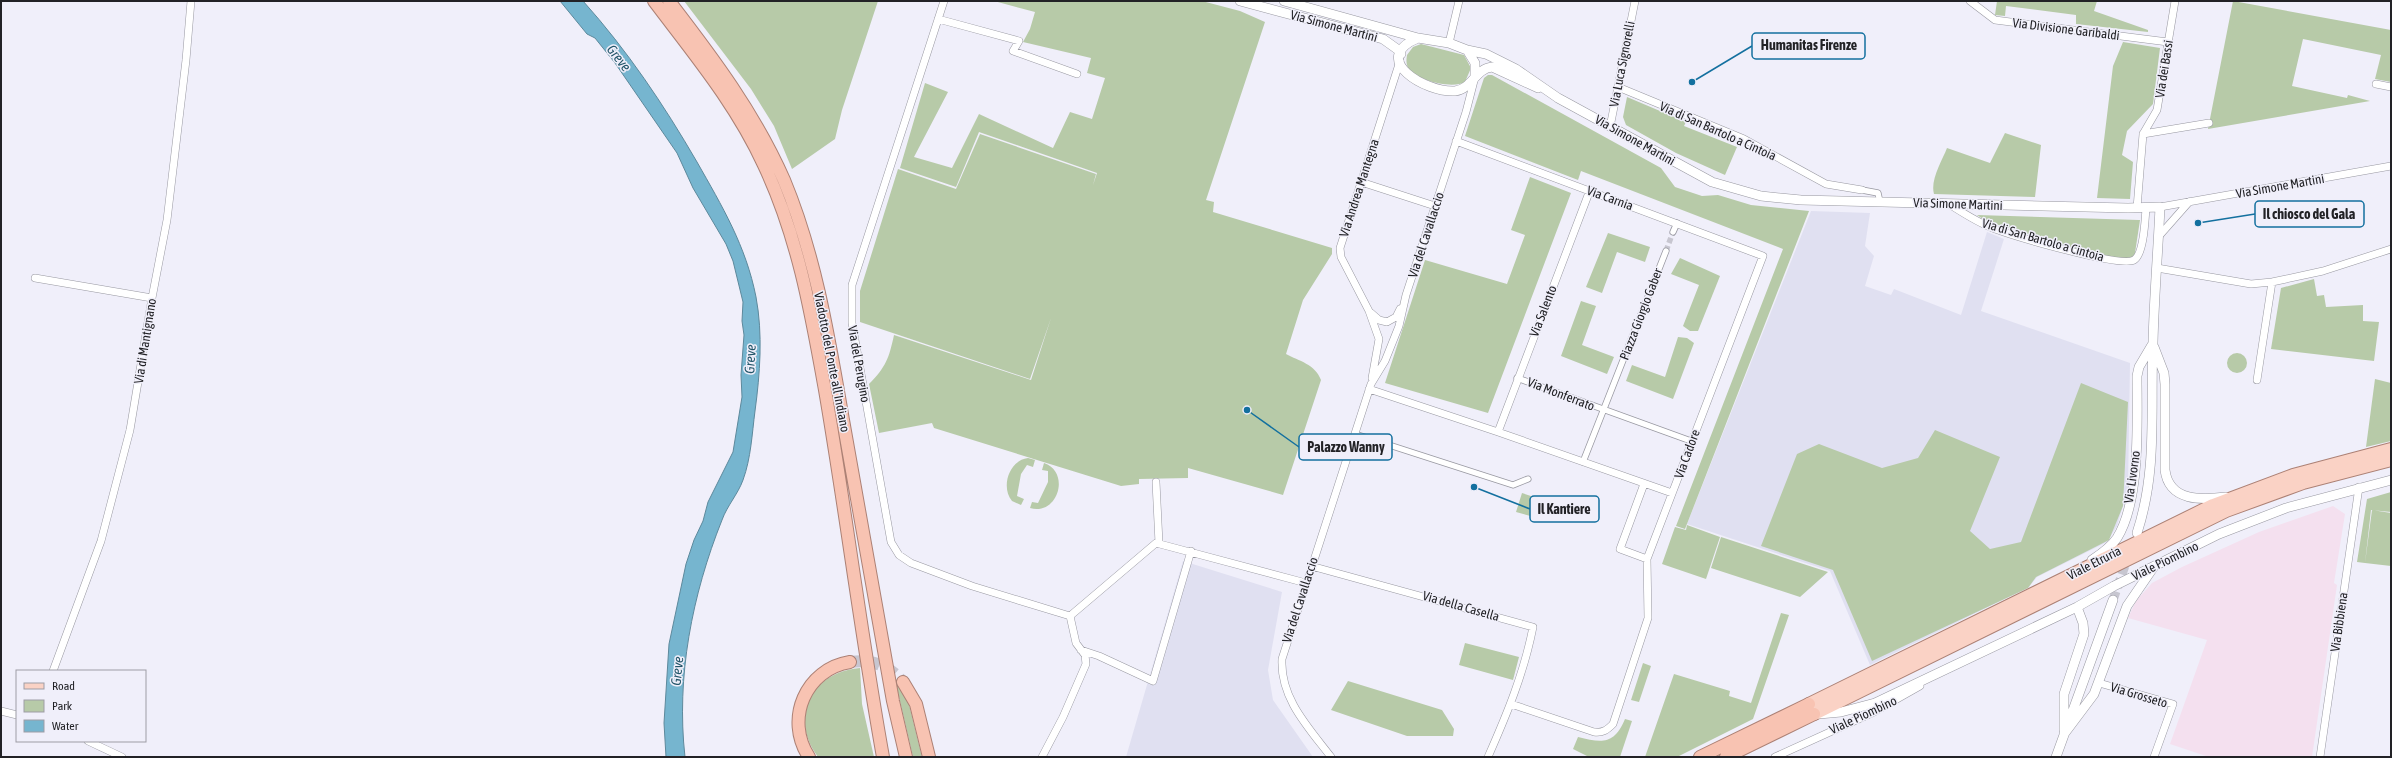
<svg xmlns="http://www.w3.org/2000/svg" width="2392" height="758" font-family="'Asap Condensed',sans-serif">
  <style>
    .built { fill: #e0e0f1 }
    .industrial { fill: #f4e0ef }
    .green { fill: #b7caa8 }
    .water { fill: #76b5cf; stroke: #5d899c }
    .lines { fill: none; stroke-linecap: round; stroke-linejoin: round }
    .pedestrian-tunnel { stroke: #c7c6d0; stroke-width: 5.5; stroke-dasharray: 5.5 3; stroke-linecap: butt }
    .tertiary-tunnel { stroke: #c7c6d0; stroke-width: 9; stroke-dasharray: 9 4.5; stroke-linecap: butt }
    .trunk-tunnel { stroke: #c7c6d0; stroke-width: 12; stroke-dasharray: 12 6; stroke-linecap: butt }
    .pedestrian-casing { stroke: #9898a1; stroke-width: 7 }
    .minor-casing { stroke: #9898a1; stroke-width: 8 }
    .tertiary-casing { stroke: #9898a1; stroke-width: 10 }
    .primary-casing { stroke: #ac8175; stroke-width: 14 }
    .trunk-casing { stroke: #ac8175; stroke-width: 14 }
    .pedestrian { stroke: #fff; stroke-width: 5.5 }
    .minor { stroke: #fff; stroke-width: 7 }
    .tertiary { stroke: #fff; stroke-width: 9 }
    .primary { stroke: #fad2c5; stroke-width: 12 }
    .trunk { stroke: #f8c3b2; stroke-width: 12 }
    .labels { text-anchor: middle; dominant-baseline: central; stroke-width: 3; stroke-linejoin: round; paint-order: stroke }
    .street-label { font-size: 13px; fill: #222226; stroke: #f0effa }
    .water-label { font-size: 14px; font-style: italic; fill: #23566a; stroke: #f0effa }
    .leader { fill: none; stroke: #13709f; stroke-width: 1.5 }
    .callout-dot { fill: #13709f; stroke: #f0effa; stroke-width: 1.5 }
    .callout { fill: #f0effa; stroke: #13709f; stroke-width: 1.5 }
    .callout-label { font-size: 14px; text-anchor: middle; font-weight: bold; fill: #222226 }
  </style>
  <rect width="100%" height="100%" fill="#f0effa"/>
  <!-- built -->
  <path class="built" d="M1811,211L1870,213L1865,246L1874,256L1865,286L1891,295L1894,289L1961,315L1987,232L2004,239L1981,311L2130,363L2128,489L2117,526L2107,542L2037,577L2029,587L1870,665L1830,571L1687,524Z
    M1183,561L1282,592L1268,670L1273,700L1313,757H1126Z"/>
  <!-- industrial -->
  <path class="industrial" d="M2333,506L2345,514L2334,583L2337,585L2312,757H2209L2170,744L2207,640L2128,618L2136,601L2152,583L2182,567L2259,532Z"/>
  <!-- green -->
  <path class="green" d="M684,1H878L842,110L835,139L792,169L774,126L751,89Z
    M994,1H1202L1240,11L1265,22L1206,200L1214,202L1213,212L1332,248V254L1303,300L1286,354C1299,361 1315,364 1321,380L1283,495L1188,468V478L1139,479V484L1121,486L934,428L932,423L879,433L869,384C886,367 889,358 894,335L1031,380L1051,318L1030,379L860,322V291L898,169L956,189L980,134L1096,174L1093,185L1097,173L979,132L956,187L900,168L925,83L948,92L914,157L952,168L979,114L1053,148L1070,112L1092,119L1105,78L1087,73L1091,58L1023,42L1030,29L1035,12Z
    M1997,1H2097L2094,11L2148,30V32L2076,24V15L2006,6L2005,16L1995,15Z
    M2233,1L2391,30V82L2375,79L2381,55L2303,39L2292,86L2347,98L2348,95L2370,101L2208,129Z
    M2123,42L2160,48L2153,104L2127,131L2122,155L2133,162L2130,199L2097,198L2113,66Z
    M1421,44L1464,55L1471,68L1465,82C1453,89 1418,81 1410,70C1406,66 1406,61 1407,55L1413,47Z
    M1488,75H1492L1661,168L1675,187L1702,196L1718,195L1751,205L1809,211L1685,529L1676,526L1783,249L1581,171L1578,180L1465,136L1484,78Z
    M1627,97L1686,122L1684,126L1737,147L1725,175L1676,153L1626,125L1623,117Z
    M2005,133L2041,145L2035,197L1934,194C1930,180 1942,161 1947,148L1990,163Z
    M1530,177L1571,193L1488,413L1385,383L1425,260L1507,284L1525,235L1511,230Z
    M1977,215L2139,220H2140L2135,253L2133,257L2127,259L2088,253L1986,221Z
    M1608,233L1650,247L1645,262L1617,252L1602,293L1586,287Z
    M1680,258L1720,276L1698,331H1690L1683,326L1699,285L1671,274Z
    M2314,279L2317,296L2324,295L2326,307L2363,305V321L2379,322L2374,361L2271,349L2281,288Z
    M1581,301L1596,306L1582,345L1614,357L1607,374L1561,356Z
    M1678,337L1687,338L1694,343L1673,399L1626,381L1632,365L1665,377Z
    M2227 363a10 10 0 1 1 20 0a10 10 0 1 1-20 0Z
    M2375,379L2391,383V441L2366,447Z
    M2081,383L2128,402L2123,506L2109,540L2036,577L2028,588L1872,661L1833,570L1761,546L1797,454L1819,444L1882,468L1918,458L1935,430L2000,457L1970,531L1990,549L2021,542Z
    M1028,458L1035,460L1033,467L1027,465L1021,474L1017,496L1024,499L1021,505L1012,501C1000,486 1010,460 1028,458Z
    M1044,463C1071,472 1058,516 1030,508L1032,502L1038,503L1048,482V471L1042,470Z
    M2391,492V512L2371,510L2365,563L2357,562L2367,499Z
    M1522,493L1540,499L1534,517L1516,512Z
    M2372,510L2391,513V566L2365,563Z
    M1687,525L1720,537L1706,579L1662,564L1675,527L1686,530Z
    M1721,537L1828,572L1800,597L1711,568Z
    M1781,613L1789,615L1753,719L1677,757H1645L1674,674L1730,691L1729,696L1751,703Z
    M1465,643L1519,657L1513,680L1459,665Z
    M1643,663L1651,666L1639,702L1631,700Z
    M860,668L862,704L874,757H818C788,717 811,672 860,668Z
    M1348,681L1442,710L1454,729L1453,736H1407L1331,710Z
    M896,684H899L908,700L922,757H913Z
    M1625,719L1632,721L1620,757H1589L1573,749L1578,737C1602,743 1614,745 1625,719Z"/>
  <!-- water -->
  <path class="water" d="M560,1H583C627,50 664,105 697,162C722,206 746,246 756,297C763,334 760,374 755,411C752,434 751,458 743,480C738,494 727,506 722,520C692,595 676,677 685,757H666L664,723L669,644L686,564L694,540L703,521L708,502L733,452L742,397L741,375L744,335L742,321L743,302L733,261L726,244L693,188L677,153L615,63L595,38L587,34Z"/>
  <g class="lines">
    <!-- pedestrian-tunnel -->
    <path class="pedestrian-tunnel" d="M1666,251L1673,232"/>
    <!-- tertiary-tunnel -->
    <path class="tertiary-tunnel" d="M2113,600L2128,557"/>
    <!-- trunk-tunnel -->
    <path class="trunk-tunnel" d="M850,662C873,659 888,665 903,682"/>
    <defs>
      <path id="pedestrian" d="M1862,190L1878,193L1880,202
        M1673,232L1677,223
        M1517,378L1691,441
        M1355,434L1513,485L1528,479
        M1583,462L1666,251"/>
      <path id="minor" d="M944,1L852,285V323L891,542L899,555L911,563L972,586L1070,616
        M1970,1L1995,20L2168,42
        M938,19L1019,41L1013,51L1077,74
        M1449,43L1459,1
        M2376,84L2391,87
        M1618,87L1744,139L1826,184L1862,190
        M1610,127L1635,1
        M2143,134L2209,123
        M1456,141L1763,256L1647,559L1620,549L1644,484
        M1361,182L1435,206
        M1949,204C1963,213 1978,223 1995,229C2014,236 2121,268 2134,260C2144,254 2145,220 2146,208
        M2160,207L2391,166
        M2137,208L2143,134L2157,110L2175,1
        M2159,236L2189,202
        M2157,268L2251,284L2272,282L2323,271L2391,249
        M35,278L152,298
        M1371,313L1379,320L1387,322L1396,317L1400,309
        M1372,378L1379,339L1369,311L1341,257L1340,248L1400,61
        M2257,380L2272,282
        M1369,389L1498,432L1672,493
        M1498,432L1590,190
        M1156,482L1159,543
        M1311,566L1533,627C1524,673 1507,714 1488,757
        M1070,616L1156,543L1306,583
        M1081,650L1099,656L1153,681L1191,551
        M53,671L101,541L130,430L152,298L167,220L186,60L191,1
        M2099,683L2173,704L2154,757
        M1511,704L1594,732C1603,733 1607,730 1613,724L1648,618L1647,559
        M1,711L17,715
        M88,741L122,757
        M1042,757L1063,717L1086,664L1085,655L1076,643L1070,616
        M1331,757C1308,727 1280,698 1282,659L1371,384L1385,361L1399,326L1406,295L1466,112L1475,77
        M1775,757L1874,712L1920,686
        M2320,757L2359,487"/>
      <path id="tertiary" d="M1240,1L1383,39L1397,49L1401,54
        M1284,1L1418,38L1449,43L1467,50L1475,63V77
        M1418,38C1368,59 1426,93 1455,91C1472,89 1475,69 1492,67L1538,88
        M1467,50L1486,54L1516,69L1558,98L1712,182L1761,196L1801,200L2128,208L2160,207C2158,252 2154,298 2153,343C2150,409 2158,469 2137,533
        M2154,347L2164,373L2165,384V470C2169,502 2202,500 2226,497
        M2092,560C2101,554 2111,547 2117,538C2141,500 2137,420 2137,376L2139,367L2152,345
        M1819,714L1841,712L1875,703L2077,607L2114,586L2219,534L2286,508L2391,480
        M2064,730V694L2084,634L2083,623L2077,607
        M2064,734L2094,694L2127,606L2153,568
        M2056,757L2113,600"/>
      <path id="primary" d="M1809,704L2213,505L2293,475L2391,449
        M1814,714L2226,511L2303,483L2391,460"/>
      <path id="trunk" d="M654,1C694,54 736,104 764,165C798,237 811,312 825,390C846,512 861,635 883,757
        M669,1C713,58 755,114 784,180C816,257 829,339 843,420C860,514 876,608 893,701L906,757
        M903,682L916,704L929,757
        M809,757C784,719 806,669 850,662
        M1700,757L1809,704
        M1726,757L1814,714"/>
    </defs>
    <!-- pedestrian casing -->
    <use href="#pedestrian" class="pedestrian-casing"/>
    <!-- minor casing -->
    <use href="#minor" class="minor-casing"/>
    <!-- tertiary casing -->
    <use href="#tertiary" class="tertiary-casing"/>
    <!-- primary casing -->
    <use href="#primary" class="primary-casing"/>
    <!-- trunk casing -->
    <use href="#trunk" class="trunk-casing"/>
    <!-- pedestrian -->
    <use href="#pedestrian" class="pedestrian"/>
    <!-- minor -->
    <use href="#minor" class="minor"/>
    <!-- tertiary -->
    <use href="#tertiary" class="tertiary"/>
    <!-- primary -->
    <use href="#primary" class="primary"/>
    <!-- trunk -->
    <use href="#trunk" class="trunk"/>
  </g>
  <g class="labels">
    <!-- street labels -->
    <g class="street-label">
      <text transform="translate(1334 26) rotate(15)">Via Simone Martini</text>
      <text transform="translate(2066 29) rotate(7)">Via Divisione Garibaldi</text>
      <text transform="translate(1622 64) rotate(-79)">Via Luca Signorelli</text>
      <text transform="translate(2164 69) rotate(-81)">Via dei Bassi</text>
      <text transform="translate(1718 131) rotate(24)">Via di San Bartolo a Cintoia</text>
      <text transform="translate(1635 140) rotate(29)">Via Simone Martini</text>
      <text transform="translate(2280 186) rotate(-10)">Via Simone Martini</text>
      <text transform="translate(1359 188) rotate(-72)">Via Andrea Mantegna</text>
      <text transform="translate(1610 198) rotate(20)">Via Carnia</text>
      <text transform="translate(1958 204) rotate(2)">Via Simone Martini</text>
      <text transform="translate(1426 235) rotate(-72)">Via del Cavallaccio</text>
      <text transform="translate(2043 240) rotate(16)">Via di San Bartolo a Cintoia</text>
      <text transform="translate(1543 311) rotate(-69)">Via Salento</text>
      <text transform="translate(1641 314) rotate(-69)">Piazza Giorgio Gaber</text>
      <text transform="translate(145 341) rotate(-81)">Via di Mantignano</text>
      <text transform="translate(832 362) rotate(79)">Viadotto del Ponte all'Indiano</text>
      <text transform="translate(859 364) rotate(80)">Via del Perugino</text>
      <text transform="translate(1561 394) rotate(21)">Via Monferrato</text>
      <text transform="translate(1687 454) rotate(-70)">Via Cadore</text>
      <text transform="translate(2132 477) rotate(-82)">Via Livorno</text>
      <text transform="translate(2165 561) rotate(-26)">Viale Piombino</text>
      <text transform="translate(2094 563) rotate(-27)">Viale Etruria</text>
      <text transform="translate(1300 600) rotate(-72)">Via del Cavallaccio</text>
      <text transform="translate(1461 606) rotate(16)">Via della Casella</text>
      <text transform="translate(2339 622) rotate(-82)">Via Bibbiena</text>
      <text transform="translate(2139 695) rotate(17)">Via Grosseto</text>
      <text transform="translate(1863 715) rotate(-25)">Viale Piombino</text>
    </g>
    <!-- water labels -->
    <g class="water-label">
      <text transform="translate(619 58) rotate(52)">Greve</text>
      <text transform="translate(750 359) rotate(-87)">Greve</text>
      <text transform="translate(677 671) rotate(-84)">Greve</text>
    </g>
  </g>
  <!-- callouts -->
  <path class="leader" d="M1692 82L1752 46M2198 223L2255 214M1247 410L1299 447M1474 487L1530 509"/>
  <g class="callout-dot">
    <circle cx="1692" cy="82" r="4"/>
    <circle cx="2198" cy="223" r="4"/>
    <circle cx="1247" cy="410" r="4"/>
    <circle cx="1474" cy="487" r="4"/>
  </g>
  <g class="callout">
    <rect x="1752" y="33" width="113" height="26" rx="4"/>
    <rect x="2255" y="201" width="109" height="26" rx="4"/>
    <rect x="1299" y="434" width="93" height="26" rx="4"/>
    <rect x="1530" y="496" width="69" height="26" rx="4"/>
  </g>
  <g class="callout-label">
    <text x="1809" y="50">Humanitas Firenze</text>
    <text x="2309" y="219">Il chiosco del Gala</text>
    <text x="1346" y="452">Palazzo Wanny</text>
    <text x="1564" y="514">Il Kantiere</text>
  </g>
  <!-- border -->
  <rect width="2392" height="758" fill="none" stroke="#222226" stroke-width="4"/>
  <!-- legend -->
  <rect x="16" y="670" width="130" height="72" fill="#f0effa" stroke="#9e9da5"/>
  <rect x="24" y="683" width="20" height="6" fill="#fad2c5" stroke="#9e9da5"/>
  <text x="52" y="690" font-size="12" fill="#222226">Road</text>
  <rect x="24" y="700" width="20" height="12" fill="#b7caa8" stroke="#9e9da5"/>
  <text x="52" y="710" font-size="12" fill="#222226">Park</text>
  <rect x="24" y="720" width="20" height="12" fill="#76b5cf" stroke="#9e9da5"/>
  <text x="52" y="730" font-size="12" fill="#222226">Water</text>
</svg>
